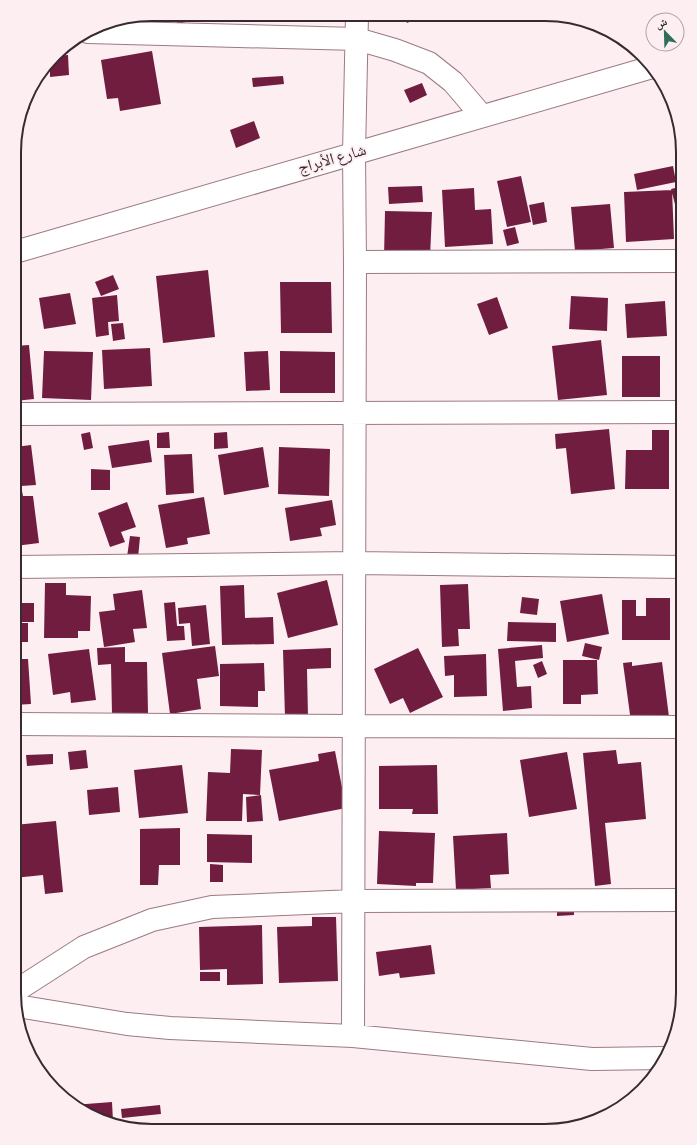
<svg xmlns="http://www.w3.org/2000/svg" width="697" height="1145" font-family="'Alegreya Sans','Noto Naskh Arabic',sans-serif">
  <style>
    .building { fill: #711d3f }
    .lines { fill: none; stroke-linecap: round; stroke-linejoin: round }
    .minor-casing { stroke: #9c7a83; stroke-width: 24 }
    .tertiary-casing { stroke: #9c7a83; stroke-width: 24 }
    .minor { stroke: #fff; stroke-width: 22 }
    .tertiary { stroke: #fff; stroke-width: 22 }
    .labels { text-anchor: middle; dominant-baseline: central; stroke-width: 4; stroke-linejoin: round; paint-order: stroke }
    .street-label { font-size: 16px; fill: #382a2e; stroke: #fdeef2 }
    .rim { fill: none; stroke: #382a2e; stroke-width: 2 }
  </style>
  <rect width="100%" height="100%" fill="#fdeef2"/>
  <!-- building -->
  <path class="building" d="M175,14H213L214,16L177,24Z
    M403,15H425L407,23Z
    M152,51L161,104L120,111L118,98L107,99L101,60Z
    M68,55L69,75L50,77V63L55,56Z
    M283,76L284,84L253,87L252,78Z
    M422,83L427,95L410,103L404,90Z
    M30,88V109H23L28,91Z
    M254,121L260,138L236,148L230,130Z
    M673,166L676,182L637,190L634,174Z
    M521,176L531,222L507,227L497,181Z
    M422,186L423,202L389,204L388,187Z
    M683,186V231H682L671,189Z
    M474,188L475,210L491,209L493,244L445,247L442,190Z
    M672,190L674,239L626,242L624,192Z
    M544,202L547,222L533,225L529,205Z
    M610,204L614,248L575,251L571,207Z
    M385,211L432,212L430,258H384Z
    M515,227L519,243L507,246L503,230Z
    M208,270L215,337L163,343L156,276Z
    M113,275L119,289L101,296L95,282Z
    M280,282H331L332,333H281Z
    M70,293L76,324L44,329L39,298Z
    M117,295L119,321L108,322L109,335L96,337L92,298Z
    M571,296L608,298L607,331L569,329Z
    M497,297L508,328L489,335L477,304Z
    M665,301L667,336L627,338L625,304Z
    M123,323L125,339L113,341L111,324Z
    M601,340L607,395L558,400L552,346Z
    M29,345L34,399L15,401V346Z
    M150,348L152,386L104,389L102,350Z
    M44,351L93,352L91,400L42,398Z
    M268,351L270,390L246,391L244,352Z
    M280,351L335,352V393H280Z
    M683,351V374H682L680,352Z
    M622,356H660V397H622Z
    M609,429L615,489L571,494L566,448L556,449L555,434Z
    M652,430H669V489H625L626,450H652Z
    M90,432L93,448L84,450L81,434Z
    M169,432L170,448H157V433Z
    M227,432L228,448L214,449V433Z
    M149,440L152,462L112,468L108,446Z
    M31,445L36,485L21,486L23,496H33L39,543L15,546V447Z
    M263,447L269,487L224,495L218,455Z
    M279,447L330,449L329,496L278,494Z
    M192,454L194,493L166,495L164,455Z
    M91,469L110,470V490H91Z
    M204,497L210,534L187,538L188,544L166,548L158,505Z
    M332,500L336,525L320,528L322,536L290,541L285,508Z
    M127,502L136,527L121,532L125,542L110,547L98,513Z
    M130,536L140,537L138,558L127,557Z
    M327,580L338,625L288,638L277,593Z
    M45,583H66V595L91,596L90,631H78V638H44Z
    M468,584L470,629H458L459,646L442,647L440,585Z
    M244,585L245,618L273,617L274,644L222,645L220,586Z
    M142,590L147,628L133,629L135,642L104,647L99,612L115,610L113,594Z
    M602,594L609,634L567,642L560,601Z
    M522,597L539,599L537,615L520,613Z
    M646,598H670V640H622V600H636V616H646Z
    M175,602L177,626H184L185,640L167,641L164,603Z
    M15,603H34V622H14Z
    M206,605L210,644L192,646L190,623L179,624L178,608Z
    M508,622L556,623V642L507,641Z
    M14,623H28V642H14Z
    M585,643L602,647L599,660L582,656Z
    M542,645L543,658L515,661L517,687L531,686L532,708L503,711L498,649Z
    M215,646L219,676L197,679L201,709L170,714L162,653Z
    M125,647V662H147L148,713L112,714L111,664L98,665L97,648Z
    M331,648V668L307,669L308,717H285L283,650Z
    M418,648L443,697L410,713L403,698L390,704L374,669Z
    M89,649L96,700L71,703L70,692L53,695L48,654Z
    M486,654L487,696L454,697V675L445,676L444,656Z
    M14,659H28L31,704L14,705Z
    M680,659H683V684L682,685Z
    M563,660H597L598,694L581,695V704H563Z
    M542,661L547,674L538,678L533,665Z
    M632,662V666L662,662L669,717L631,722L623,663Z
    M264,663L265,691H258V707L220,706V664Z
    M231,749L262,750L260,795L243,794L242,821H206L208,772L230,773Z
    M86,750L88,768L70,770L68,752Z
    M616,750L618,764L641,762L646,819L605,823L611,884L595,886L583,753Z
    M335,751L346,808L279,821L269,770L319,761L318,754Z
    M567,752L577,809L529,817L520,760Z
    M53,754V764L27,766L26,755Z
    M182,765L188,813L139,818L134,770Z
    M437,765L438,814H412L413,809H379V766Z
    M118,787L120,812L89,815L87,790Z
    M261,795L263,821L247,822L246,797Z
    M56,821L63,892L45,894L43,875L14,878V825Z
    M180,828V865H159L158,885H140V829Z
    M379,831L435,833L433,883H416V886L377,884Z
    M507,833L509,874L490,875L491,888L456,890L453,836Z
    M207,834L252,835V863L207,862Z
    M210,864L223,865V882H210Z
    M574,906V915L557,916V908Z
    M312,917H336L338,981L279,983L277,927L312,926Z
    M262,925L263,984L227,985V969L200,970L199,927Z
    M431,945L435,974L400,978L399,973L379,976L376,952Z
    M200,972H220V981H200Z
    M112,1102L113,1121L73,1105Z
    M160,1105L161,1114L122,1118L121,1109Z"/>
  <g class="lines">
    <defs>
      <path id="minor" d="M357,15L354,153L355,262L683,261
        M88,32L357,39L395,50L429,63L453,82L482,116
        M15,414L683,412
        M15,567L355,563L683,567
        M14,724L355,726L683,727
        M14,992L84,947L152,920L212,907L354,901L683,900
        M17,1006L127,1024L170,1028L353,1036L592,1059L665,1058
        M353,1036L355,262"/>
      <path id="tertiary" d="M15,252L649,68"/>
    </defs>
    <!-- minor casing -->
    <use href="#minor" class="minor-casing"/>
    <!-- tertiary casing -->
    <use href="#tertiary" class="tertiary-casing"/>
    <!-- minor -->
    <use href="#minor" class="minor"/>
    <!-- tertiary -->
    <use href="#tertiary" class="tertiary"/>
  </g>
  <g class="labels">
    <!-- street labels -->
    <g class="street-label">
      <text transform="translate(332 159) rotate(-16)">شارع الأبراج</text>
    </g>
  </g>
  <!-- crop -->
  <path d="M0 0H697V1145H0ZM152 21H545A131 131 0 0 1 676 152V993A131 131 0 0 1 545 1124H152A131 131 0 0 1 21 993V152A131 131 0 0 1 152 21Z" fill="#fdeef2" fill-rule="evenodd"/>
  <path class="rim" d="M152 21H545A131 131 0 0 1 676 152V993A131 131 0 0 1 545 1124H152A131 131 0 0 1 21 993V152A131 131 0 0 1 152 21Z"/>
  <!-- north arrow -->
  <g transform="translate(665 32) rotate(337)"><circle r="19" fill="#fdeef2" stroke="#aea0a4"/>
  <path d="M0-3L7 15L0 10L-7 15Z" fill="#2f6e5b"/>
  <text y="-6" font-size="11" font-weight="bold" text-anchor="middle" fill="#382a2e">ش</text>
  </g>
</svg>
